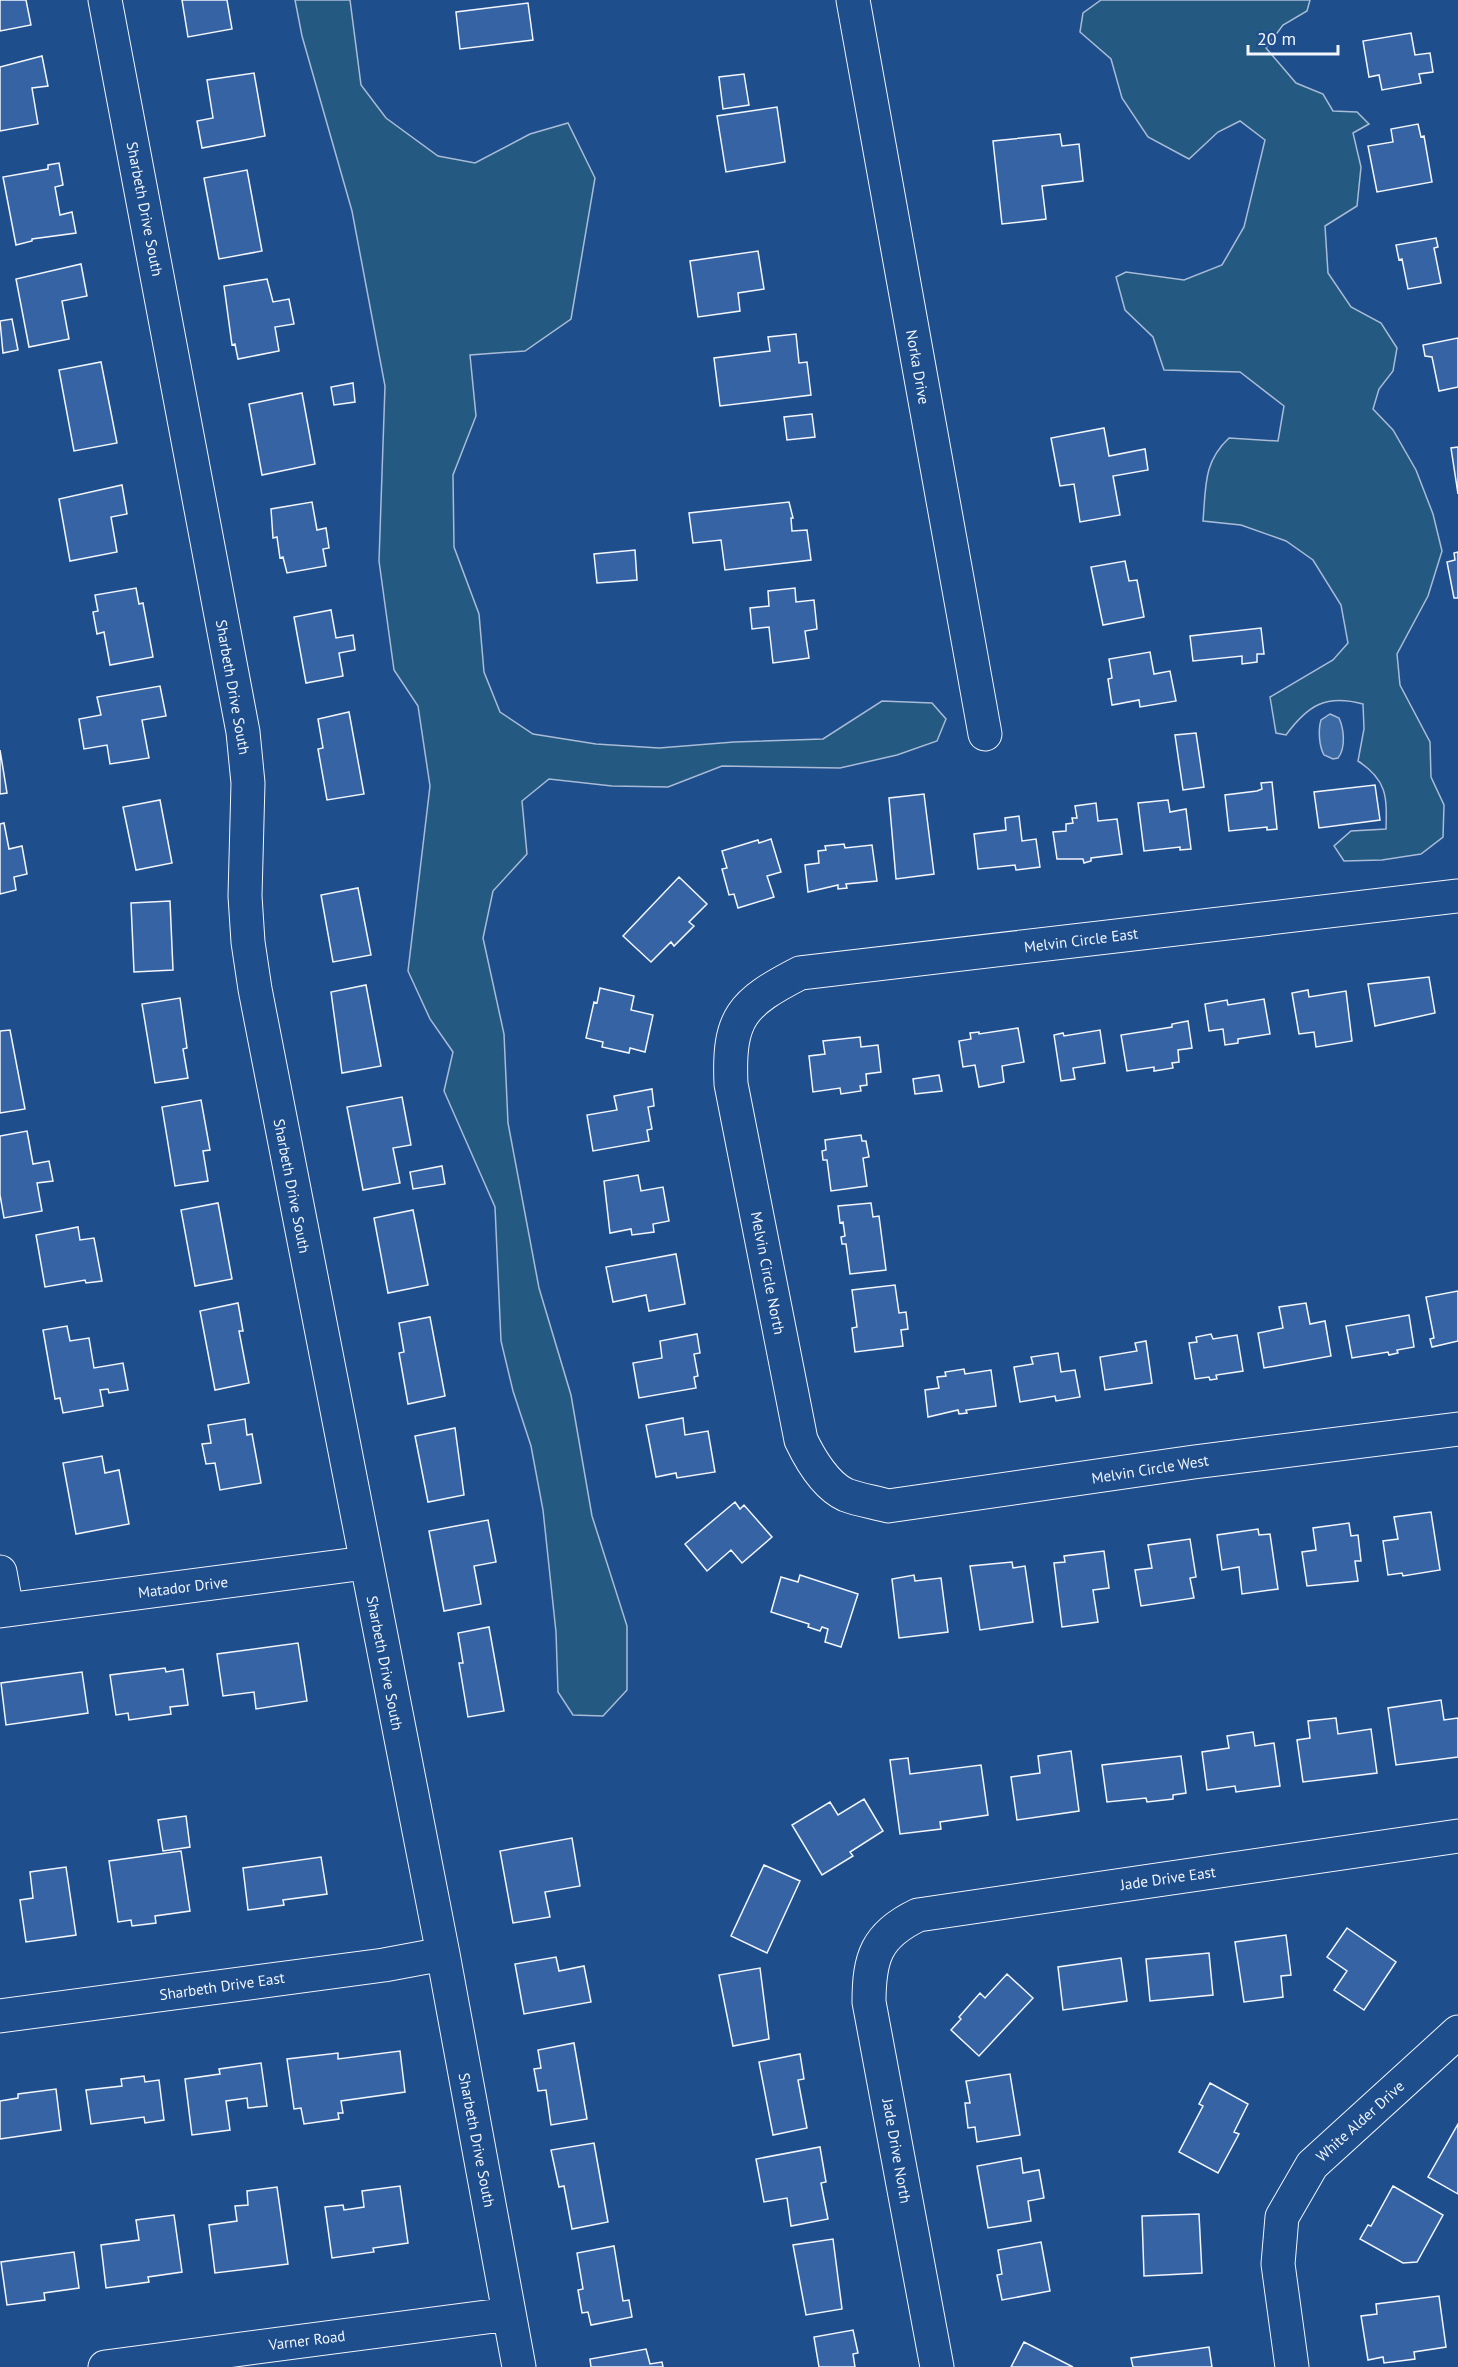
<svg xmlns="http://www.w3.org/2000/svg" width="1458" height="2367" font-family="'PT Sans',sans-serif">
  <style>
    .green { fill: #245a82; stroke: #a8bbd7; stroke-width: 1.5 }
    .water { fill: #3b69a3; stroke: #a8bbd7; stroke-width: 1.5 }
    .building { fill: #3563a3; stroke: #f2f6ff; stroke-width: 1.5 }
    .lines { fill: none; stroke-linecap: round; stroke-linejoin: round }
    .minor-casing { stroke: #f2f6ff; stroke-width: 35 }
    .minor { stroke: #1f4e8c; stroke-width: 33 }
    .labels { text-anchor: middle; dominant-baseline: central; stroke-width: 4.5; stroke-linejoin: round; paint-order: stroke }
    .street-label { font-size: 15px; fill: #f2f6ff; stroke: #1f4e8c }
  </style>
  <rect width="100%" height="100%" fill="#1f4e8c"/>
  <!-- green -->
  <path class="green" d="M295,0H350L361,85L386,118L438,156L475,163L530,134L568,123L595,178L571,319L525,351L470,355L476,416L453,475L454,547L479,614L484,672L500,712L533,734L596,744L659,748L734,742L823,739L882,701L932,703L946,719L937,741L897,755L840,768L722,766L668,787L612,786L549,779L522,801L527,854L493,891L483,938L504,1034L508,1123L539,1288L571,1395L592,1516L627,1626V1690L603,1716L573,1715L558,1692L556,1632L543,1510L531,1446L513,1391L501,1341L495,1207L444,1091L453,1052L430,1019L408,971L430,786L418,706L394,670L379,561L385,386L352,211L302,36Z
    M1101,0H1310L1307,11L1283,25L1266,48L1296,83L1323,94L1333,111L1357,112L1369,124L1353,133L1361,167L1357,206L1325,226L1328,273L1351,307L1381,323L1397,348L1393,371L1379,389L1373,409L1393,430L1416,470L1433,514L1442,551L1428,596L1397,654L1400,685L1430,742L1431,777L1444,805L1443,837L1421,854L1382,860L1344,861L1334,846L1351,831L1386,829C1387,796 1387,780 1358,761L1364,729L1363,704C1326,694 1308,705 1286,735L1276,733L1270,697L1333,660L1348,643L1341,605L1313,560L1286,541L1241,525L1203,521C1206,487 1203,462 1229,438L1278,441L1284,406L1240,372L1164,370L1153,337L1125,310L1116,277L1126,272L1184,280L1222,265L1244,227L1265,140L1240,121L1218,132L1189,159L1148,137L1122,98L1111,59L1080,32L1083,13Z"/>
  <!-- water -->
  <path class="water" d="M1330,714L1339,718C1344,729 1346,748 1338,758L1333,759L1324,755C1319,746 1318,730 1321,720Z"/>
  <!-- building -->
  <path class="building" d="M0,0H26L31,25L0,31Z
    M182,0H227L232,29L188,37Z
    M528,3L533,40L460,49L456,12Z
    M1411,33L1415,55L1430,53L1433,72L1419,74L1421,83L1382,90L1379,75L1369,77L1363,41Z
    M42,56L48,86L32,88L38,124L0,131V67Z
    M254,73L265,136L202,148L197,121L213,118L207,80Z
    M744,74L749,105L723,109L719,77Z
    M777,107L785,162L726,172L717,116Z
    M1418,124L1421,137L1424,136L1432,182L1377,192L1368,146L1393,142L1391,129Z
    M1060,134L1062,146L1079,144L1083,181L1042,186L1046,219L1002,224L993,141Z
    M59,163L63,185L55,187L60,215L72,212L76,233L32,239V241L16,245L3,177L48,169V165Z
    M247,170L262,251L219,259L204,178Z
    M1436,238L1438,247L1434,248L1441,283L1408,289L1402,259L1399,260L1396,245Z
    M758,251L764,289L738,293L740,311L698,317L690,261Z
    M81,264L87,296L62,301L69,339L29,347L16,279Z
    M267,279L273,302L289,299L294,324L275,327L279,351L238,359L235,344L232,345L224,286Z
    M12,319L18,350L3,353L0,321Z
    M796,334L799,363L807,362L811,395L720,406L714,358L770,351L768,337Z
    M1458,338V387L1439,391L1432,357L1425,356L1423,345Z
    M101,362L117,443L74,451L59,370Z
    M353,383L355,402L334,405L331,387Z
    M302,393L315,464L262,475L249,404Z
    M812,414L815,437L787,440L784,417Z
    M1104,428L1109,456L1145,449L1148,470L1113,476L1120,515L1080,522L1074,484L1060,486L1051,438Z
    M1458,447V494L1451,448Z
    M122,485L127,514L111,517L117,552L70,561L59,499Z
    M312,502L317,530L326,528L329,548L323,549L326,566L287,573L283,557L280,558L277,537L273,538L271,509Z
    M789,502L793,518H791L792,531L807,530L811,560L725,570L721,540L693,543L689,513Z
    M635,550L637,580L597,583L594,554Z
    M1458,552V598H1454L1447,562L1455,560L1454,553Z
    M1125,561L1129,581L1137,580L1144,617L1103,625L1091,567Z
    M136,588L139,604L143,603L153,657L110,665L104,632L97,634L93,612L98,611L95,595Z
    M795,588L796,602L814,600L817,629L805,631L809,658L773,663L769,627L752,629L750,608L769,606L768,591Z
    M331,610L336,638L353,635L355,650L339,653L343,676L306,683L294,617Z
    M1261,628L1264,654H1257V662L1242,664V656L1193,661L1190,636Z
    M1150,652L1154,674L1170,671L1176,701L1140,707L1139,700L1112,705L1108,679L1112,678L1109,659Z
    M160,686L166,716L142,720L149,758L110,764L107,745L84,749L79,719L101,715L97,697Z
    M349,712L364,794L327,800L318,749L323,748L318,719Z
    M1196,733L1204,787L1183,790L1175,735Z
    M0,750L7,793L0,794Z
    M1272,782L1277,829L1267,830V827L1229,831L1225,795L1257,791L1262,789L1261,783Z
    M1375,785L1380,820L1319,828L1314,792Z
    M924,794L934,874L896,879L889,798Z
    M160,800L172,863L136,870L123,807Z
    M1168,800L1170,812L1186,809L1191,849L1180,850V847L1144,851L1138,803Z
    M1096,803L1098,821L1117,819L1122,854L1091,858V861L1084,863L1083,859H1057L1053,832L1066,831V824L1073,823L1072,818H1077L1075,806Z
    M1019,816L1022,841L1036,839L1040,867L1016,870L1015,865L978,869L974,834L1006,830L1005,818Z
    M4,823L9,849L22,846L27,874L14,877L16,890L0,894V824Z
    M771,839L781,872L767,876L774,897L738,908L734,894L729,895L722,869L727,868L722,851L758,840L759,843Z
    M844,844L845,848L872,845L877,881L846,884L847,888L838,889V885L808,892L805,865L819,863L818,851L826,850L825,846Z
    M679,877L707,904L689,922L694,926L674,946L671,942L651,962L623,936Z
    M358,888L371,955L333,962L321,895Z
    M170,901L173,970L134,972L131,903Z
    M1429,977L1435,1013L1375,1026L1368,984Z
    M366,985L381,1066L342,1073L331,992Z
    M600,988L634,996L631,1010L653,1015L645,1052L630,1048L629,1053L602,1047L603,1042L586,1038L594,1002L597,1003Z
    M1308,990L1309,997L1346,991L1352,1041L1316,1047L1314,1032L1299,1034L1292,993Z
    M180,998L187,1048L183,1049L188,1078L155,1083L142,1004Z
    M1264,999L1270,1034L1238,1039V1043L1225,1045L1223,1029L1209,1031L1205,1004L1227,1000L1228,1005Z
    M1188,1021L1192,1048L1178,1050L1179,1062L1172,1063L1173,1068L1154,1071V1067L1127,1071L1121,1035L1172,1027V1024Z
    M1018,1028L1024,1062L1002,1066L1004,1082L979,1087L975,1065L963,1067L959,1041L971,1039L970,1033L979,1032V1034Z
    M10,1030L25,1109L0,1113V1031Z
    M1100,1030L1105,1063L1073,1068L1075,1079L1061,1081L1054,1035L1063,1033L1064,1036Z
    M860,1037L861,1047L878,1045L881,1072L866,1074L867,1085L860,1086L861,1091L841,1094L840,1088L813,1092L809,1056L825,1054L823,1041Z
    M939,1075L942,1091L915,1094L913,1079Z
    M652,1089L654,1106L648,1107L652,1129L647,1130L649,1141L593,1151L587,1115L617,1110L614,1096Z
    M402,1097L411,1145L393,1148L400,1183L363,1190L347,1107Z
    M201,1100L210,1150L203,1151L208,1181L175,1186L162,1107Z
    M27,1131L33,1164L49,1161L53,1181L37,1183L42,1211L4,1218L0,1195V1136Z
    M861,1135L862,1141H866L869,1157L863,1158L867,1186L831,1191L827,1160H823L822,1151L826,1150L825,1140Z
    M442,1166L445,1184L413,1189L410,1172Z
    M638,1175L641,1191L663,1187L669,1221L653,1224L654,1232L632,1235L631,1229L610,1233L604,1181Z
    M218,1203L232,1279L195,1286L181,1210Z
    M871,1203L873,1217L879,1216L886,1270L850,1274L846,1244H842L841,1237L845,1236L843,1222L840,1223L838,1206Z
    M413,1210L428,1285L388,1293L374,1218Z
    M78,1227L80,1240L94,1238L102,1281L86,1283L85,1280L45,1287L36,1235Z
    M676,1254L685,1304L649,1311L646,1295L613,1302L606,1267Z
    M895,1285L899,1313L906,1312L908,1329L901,1330L903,1346L855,1352L852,1328L857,1327L852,1290Z
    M1458,1291V1341L1432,1347L1430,1339L1434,1338L1426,1297Z
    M238,1303L243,1331H239L249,1383L215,1390L200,1311Z
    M1306,1303L1310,1324L1325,1321L1331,1356L1264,1368L1258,1333L1283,1328L1279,1307Z
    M1409,1315L1414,1347L1397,1350L1398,1353L1389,1355L1388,1352L1352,1358L1346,1326Z
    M430,1317L445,1396L408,1404L399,1353L404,1352L399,1323Z
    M67,1326L70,1341L89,1338L94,1368L123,1363L128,1390L109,1393L108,1389L100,1390L103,1406L63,1413L60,1398L55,1399L43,1330Z
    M697,1334L700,1353L694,1354L698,1376L694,1377L696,1388L639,1398L633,1363L662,1358L660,1341Z
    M1211,1334L1213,1339L1237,1335L1243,1371L1216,1375L1217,1379L1210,1380L1209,1377L1195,1379L1189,1343L1197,1342L1196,1337Z
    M1146,1341L1152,1383L1105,1390L1100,1357L1137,1351L1135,1343Z
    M1058,1353L1061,1372L1075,1370L1080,1397L1056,1401L1055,1396L1020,1402L1014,1367L1033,1364L1031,1357Z
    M964,1369L965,1374L991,1370L996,1406L966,1410L967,1413L959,1414L958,1410L928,1417L925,1390L939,1388L937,1377L946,1376L945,1372Z
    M683,1418L685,1435L708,1431L715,1472L677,1478L676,1473L656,1477L646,1425Z
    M245,1419L247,1435L252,1434L261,1483L220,1490L215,1463L206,1464L202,1444L211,1443L208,1425Z
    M455,1428L464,1495L428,1502L415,1436Z
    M102,1456L105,1473L119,1470L129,1524L76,1534L63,1463Z
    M735,1502L740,1509L744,1505L772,1537L742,1563L731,1550L707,1571L685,1544Z
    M1431,1512L1440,1570L1403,1576L1402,1573L1388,1575L1383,1541L1398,1539L1394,1517Z
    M488,1520L496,1562L474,1566L481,1604L444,1611L429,1531Z
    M1349,1523L1351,1536L1358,1535L1361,1561H1355L1358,1581L1307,1586L1302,1552L1316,1550L1313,1528Z
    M1258,1529L1259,1535L1270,1534L1278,1589L1242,1594L1239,1567L1222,1570L1217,1535Z
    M1190,1539L1196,1577L1190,1578L1194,1598L1141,1606L1135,1570L1152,1568L1148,1545Z
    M1104,1551L1109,1588L1093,1590L1098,1622L1062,1627L1054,1563L1065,1562L1064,1556Z
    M1012,1562L1013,1568L1025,1566L1033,1622L980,1630L970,1566Z
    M800,1575L858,1594L841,1647L825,1642L828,1629L822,1627L820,1631L808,1627L809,1624L771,1612L781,1577L798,1582Z
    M914,1575L915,1581L941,1578L948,1632L899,1638L892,1579Z
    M489,1627L504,1711L468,1717L459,1663H463L458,1633Z
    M298,1643L307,1701L256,1709L254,1692L223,1696L217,1654Z
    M165,1668L166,1672L183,1669L188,1705L170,1707L171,1714L129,1720L128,1713L116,1715L110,1675Z
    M82,1672L88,1713L6,1725L1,1683Z
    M1441,1700L1444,1720L1458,1718V1757L1396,1765L1388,1708Z
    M1336,1718L1338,1734L1371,1729L1377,1773L1303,1782L1297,1740L1310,1738L1308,1721Z
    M1253,1732L1255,1746L1274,1743L1280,1786L1236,1792L1235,1786L1207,1790L1202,1752L1229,1748L1227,1736Z
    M1071,1751L1079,1811L1017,1820L1011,1777L1040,1773L1038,1756Z
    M1181,1756L1186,1793L1173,1795V1799L1147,1802L1146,1798L1107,1802L1102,1765Z
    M908,1758L910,1774L981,1765L988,1815L940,1822L941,1829L900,1834L890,1760Z
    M864,1799L883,1831L850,1852L853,1856L822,1875L792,1825L830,1802L838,1815Z
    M186,1816L190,1847L163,1851L158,1820Z
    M572,1838L580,1886L545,1892L550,1917L513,1923L500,1851Z
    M181,1851L190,1911L155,1916L156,1923L132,1926L131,1920L118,1922L109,1861Z
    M321,1857L327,1894L283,1900L284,1905L248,1910L243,1868Z
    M764,1865L800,1881L767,1953L731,1936Z
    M66,1867L76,1935L26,1942L20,1900L33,1898L30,1872Z
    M1347,1928L1396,1962L1364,2010L1334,1990L1347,1971L1327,1957Z
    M1286,1935L1291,1975L1281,1976L1283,1997L1244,2002L1235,1942Z
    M1209,1953L1213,1995L1150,2001L1146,1959Z
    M556,1957L559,1971L584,1966L591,2002L524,2014L515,1964Z
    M1121,1958L1127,2001L1063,2010L1058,1967Z
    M760,1968L769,2039L733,2046L719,1975Z
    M1007,1974L1033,1998L979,2056L951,2030L961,2019L959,2017L980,1993L985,1998Z
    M574,2043L587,2119L551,2125L546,2090L538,2091L534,2069L541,2068L538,2050Z
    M400,2051L405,2092L341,2101L343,2113H338L339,2119L304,2124L301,2108L294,2109L287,2059L338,2053V2059Z
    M800,2054L804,2079L798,2080L807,2128L773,2135L759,2062Z
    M261,2063L267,2106L248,2108L247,2098L226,2101L230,2130L192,2135L185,2079L220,2074L219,2069Z
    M1010,2074L1020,2135L977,2142L975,2127L968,2128L965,2103H970L966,2081Z
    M144,2076L145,2082L159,2080L164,2120L145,2123L144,2117L91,2124L86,2090L122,2086L121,2079Z
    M1210,2083L1248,2104L1234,2132L1239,2134L1218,2173L1179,2152L1203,2106L1199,2104Z
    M56,2089L61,2130L0,2139V2101L18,2098V2094Z
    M1458,2124V2194L1428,2177Z
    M594,2143L608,2222L572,2229L564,2186L559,2187L551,2150Z
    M820,2147L826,2182L821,2183L828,2219L791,2226L787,2198L764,2202L756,2159Z
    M1021,2158L1023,2173L1039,2170L1044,2198L1028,2201L1031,2221L988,2228L977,2166Z
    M400,2186L408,2243L373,2248L374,2252L332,2258L325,2207L343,2205L344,2210L364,2207L362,2191Z
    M1393,2186L1443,2215L1417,2262L1403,2263L1360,2239L1368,2225L1371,2226Z
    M277,2187L288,2264L215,2273L209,2225L237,2221L235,2206L248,2205L247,2191Z
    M1199,2214L1202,2273L1144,2276L1142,2216Z
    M174,2215L182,2272L148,2277L149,2282L106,2288L101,2245L139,2240L136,2220Z
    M833,2239L842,2309L806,2315L793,2245Z
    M1041,2242L1050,2291L1002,2300L997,2275L1002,2274L998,2250Z
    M614,2246L623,2301L629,2300L632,2317L591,2325L588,2312L582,2313L578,2290L583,2289L577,2253Z
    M74,2252L79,2288L44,2293L45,2300L7,2305L1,2262Z
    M1439,2296L1446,2347L1414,2352L1415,2359L1384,2363L1383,2357L1368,2360L1361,2316L1377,2314L1376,2304Z
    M853,2330L858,2353L853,2354L855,2367H819L814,2337Z
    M1024,2342L1073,2367H1011Z
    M1209,2347L1212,2367H1133L1131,2358Z
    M646,2349L650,2364L662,2362L663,2367H591L590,2359Z"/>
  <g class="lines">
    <defs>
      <path id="minor" d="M105,0L243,732L248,783L245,896L248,942L255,989L443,1954L519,2367
        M853,0L985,734
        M1458,896L800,973C742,1003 728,1017 731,1084L801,1440C810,1459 826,1486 846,1495C859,1500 874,1502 888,1506L1194,1462L1458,1429
        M0,1572L7,1610
        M0,1611L365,1563
        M0,2016L384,1965L443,1954
        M105,2367L509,2314
        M937,2367L869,2002C869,1958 876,1935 918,1915L1458,1836
        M1292,2367L1278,2264L1282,2217L1312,2165L1458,2032"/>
    </defs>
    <!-- minor casing -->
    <use href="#minor" class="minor-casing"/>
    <!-- minor -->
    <use href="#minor" class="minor"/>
  </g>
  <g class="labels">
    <!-- street labels -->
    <g class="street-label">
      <text transform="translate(145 209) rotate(79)">Sharbeth Drive South</text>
      <text transform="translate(918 367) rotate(80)">Norka Drive</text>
      <text transform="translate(233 687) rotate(80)">Sharbeth Drive South</text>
      <text transform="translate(1081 940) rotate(-7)">Melvin Circle East</text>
      <text transform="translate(292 1186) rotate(79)">Sharbeth Drive South</text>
      <text transform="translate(768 1273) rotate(79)">Melvin Circle North</text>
      <text transform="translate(1150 1469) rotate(-9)">Melvin Circle West</text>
      <text transform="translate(183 1587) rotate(-7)">Matador Drive</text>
      <text transform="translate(385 1663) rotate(79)">Sharbeth Drive South</text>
      <text transform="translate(1168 1878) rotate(-8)">Jade Drive East</text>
      <text transform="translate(222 1986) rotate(-8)">Sharbeth Drive East</text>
      <text transform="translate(1360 2121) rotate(-42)">White Alder Drive</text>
      <text transform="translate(477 2140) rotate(79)">Sharbeth Drive South</text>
      <text transform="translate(897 2151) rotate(80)">Jade Drive North</text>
      <text transform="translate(307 2340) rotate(-7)">Varner Road</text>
    </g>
  </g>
  <!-- scale -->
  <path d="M1248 45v9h90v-9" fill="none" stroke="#f2f6ff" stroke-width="3"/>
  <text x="1257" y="45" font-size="18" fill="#f2f6ff" stroke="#1f4e8c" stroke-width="4.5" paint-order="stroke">20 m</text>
</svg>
